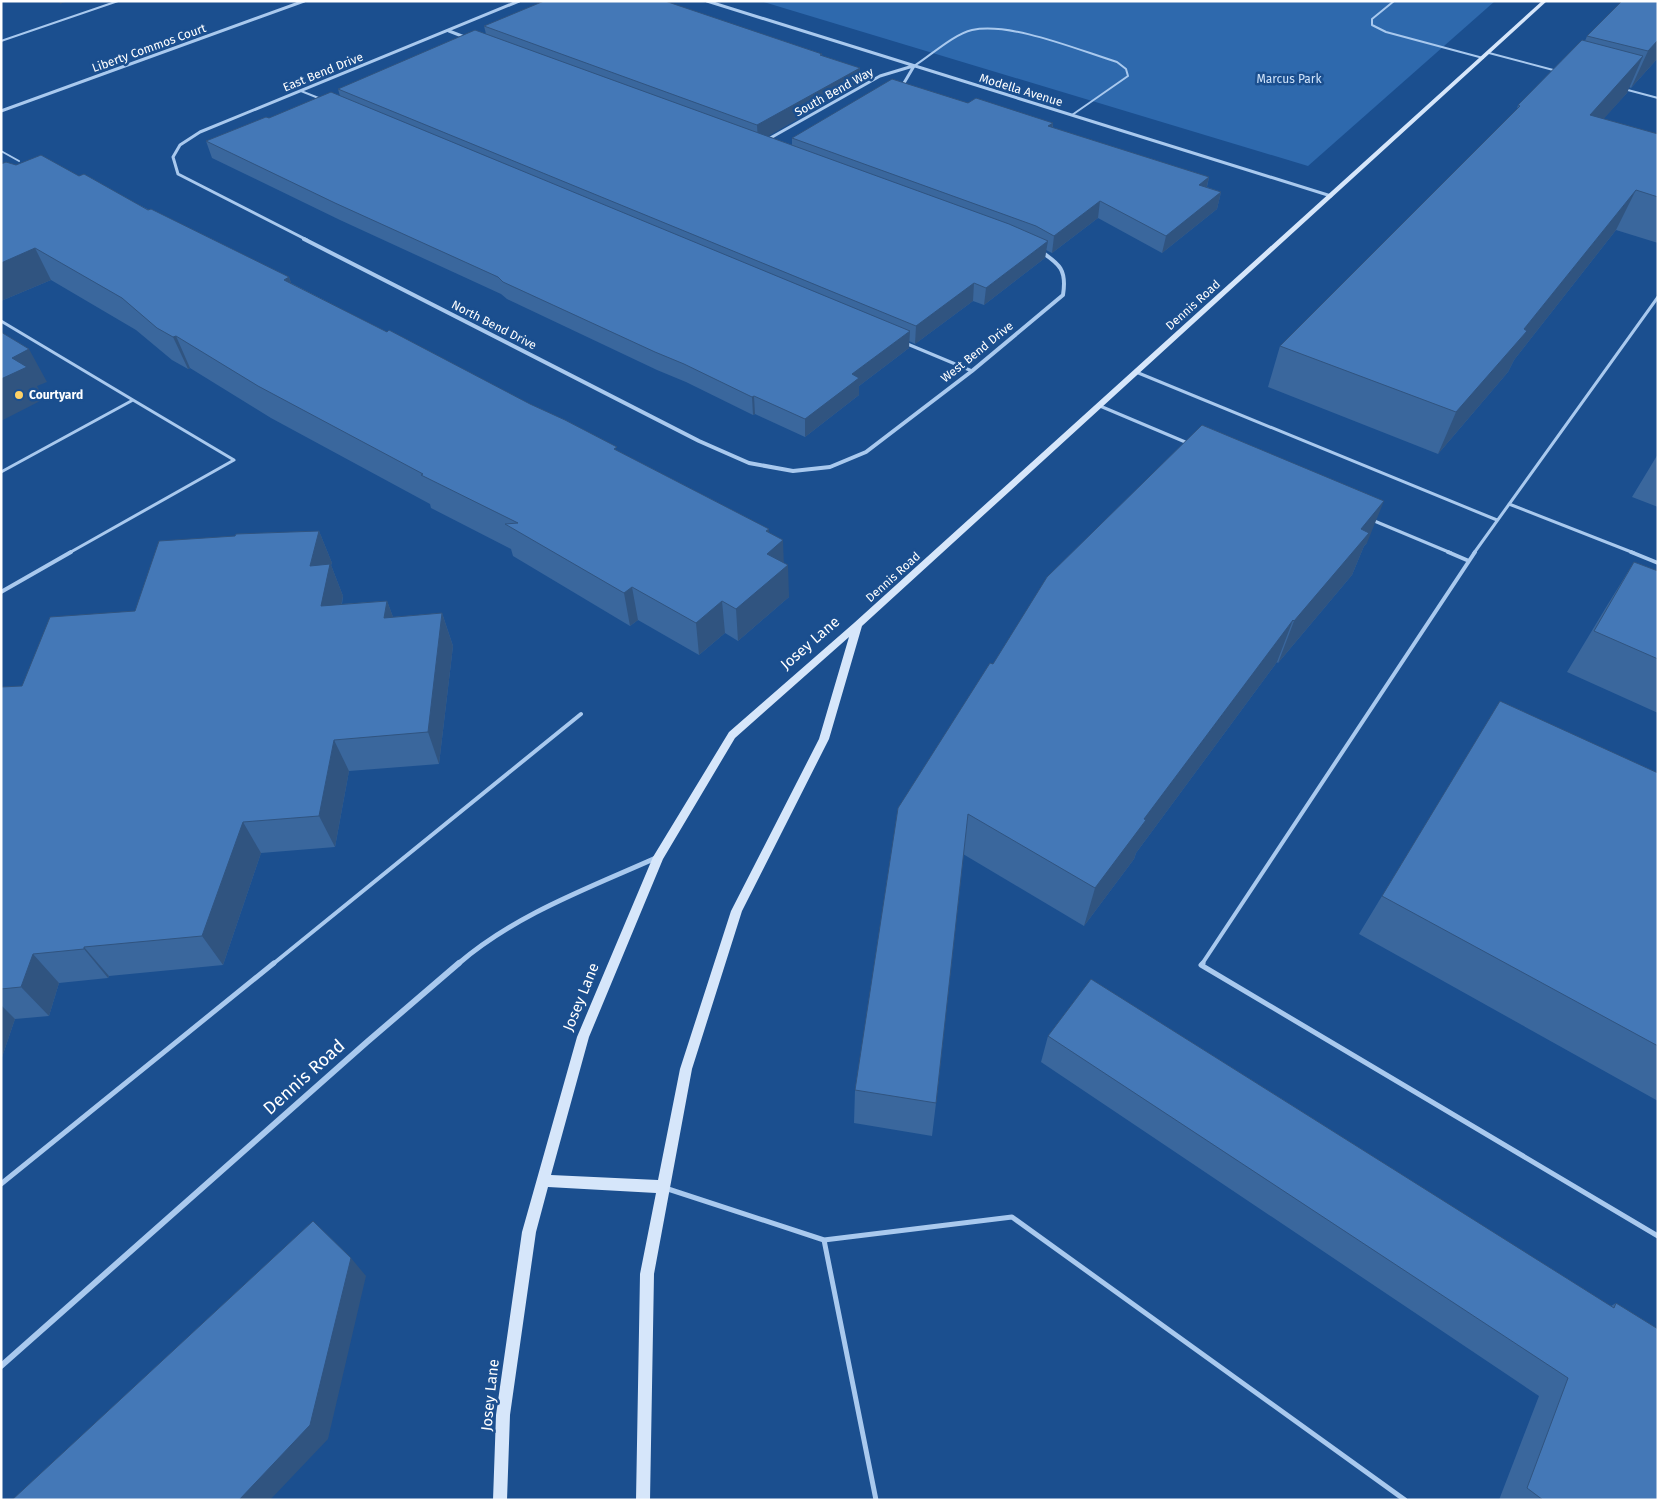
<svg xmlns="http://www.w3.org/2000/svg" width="1659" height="1501" font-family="'Fira Sans',sans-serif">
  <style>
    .green { fill: #2e69ad }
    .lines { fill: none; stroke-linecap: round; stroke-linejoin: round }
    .lane-far3 { stroke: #a9c9ee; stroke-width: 2 }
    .lane-far2 { stroke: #a9c9ee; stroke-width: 3 }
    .lane-far1 { stroke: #a9c9ee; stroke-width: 4 }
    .lane { stroke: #a9c9ee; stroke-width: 5 }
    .street-far3 { stroke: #a9c9ee; stroke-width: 3 }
    .street-far2 { stroke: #a9c9ee; stroke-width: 4 }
    .street-far1 { stroke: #a9c9ee; stroke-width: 5 }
    .street { stroke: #a9c9ee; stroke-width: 6 }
    .secondary { fill: #d6e6fa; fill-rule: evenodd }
    .wall { fill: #3a679d }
    .shaded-wall { fill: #305480 }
    .building { fill: #4478b7; stroke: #305480 }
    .poi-dot { fill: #ffd166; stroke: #1b4f8f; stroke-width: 2 }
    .labels { text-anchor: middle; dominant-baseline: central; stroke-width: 5; stroke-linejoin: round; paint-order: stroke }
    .far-street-label { font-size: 12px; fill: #fff; stroke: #1b4f8f }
    .far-park-label { font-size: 12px; fill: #cfe3fa; stroke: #1b4f8f }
    .far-poi-label { font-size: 12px; font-weight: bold; fill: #fff; stroke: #1b4f8f; text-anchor: start }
    .street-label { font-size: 15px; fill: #fff; stroke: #1b4f8f }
    .near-street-label { font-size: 18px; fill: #fff; stroke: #1b4f8f }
  </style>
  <rect width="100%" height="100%" fill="#1b4f8f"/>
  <!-- green -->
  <path class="green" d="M760,1H1495L1308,166Z"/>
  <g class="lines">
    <!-- lane-far3 -->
    <path class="lane-far3" d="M1394,1L1372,19V25L1386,32L1483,58
      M1,41L118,1
      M1489,53L1557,71
      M914,66C930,56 954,34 972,30C1012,22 1078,50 1117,62L1126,69L1128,76L1072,115
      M1624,89L1658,98
      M301,91L321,99
      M1,151L19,161"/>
    <!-- lane-far2 -->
    <path class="lane-far2" d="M1,321L133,400L1,472
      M905,343L972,371
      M1136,372L1497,520
      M1100,406L1190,444
      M1509,504L1634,553
      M1372,520L1451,553
      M69,553L234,460L133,400
      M1474,553L1658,297"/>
    <!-- lane-far1 -->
    <path class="lane-far1" d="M1448,552L1469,561
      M1631,552L1658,563
      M1,592L71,552
      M273,964L581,714
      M1202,964L1475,552"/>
    <!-- lane -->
    <path class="lane" d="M1203,963L1201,965L1658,1236
      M1,1184L274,963
      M665,1188L824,1240L1012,1217L1405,1500
      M824,1240L876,1500"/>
    <!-- street-far3 -->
    <path class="street-far3" d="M707,1L1331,196
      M449,31L467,38
      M899,86L904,83L914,66
      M1,111L304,1
      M765,141L880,76L913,66
      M307,240L178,174L173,157L180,145L200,132L519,1"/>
    <!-- street-far2 -->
    <path class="street-far2" d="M304,239L699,441L749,463L793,471L830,467L866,452L972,371L1063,295C1067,270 1060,264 1040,251"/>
    <!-- street-far1 -->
    <path class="street-far1" d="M458,964C516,914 589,888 658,857"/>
    <!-- street -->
    <path class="street" d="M1,1366L367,1042L459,963"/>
    <!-- secondary -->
    <path class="secondary" d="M1542,1H1547L862,626L829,739L742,911L692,1069L654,1274L650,1500H636L640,1274L656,1193L548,1187L536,1232L510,1415L507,1500H493L496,1415L522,1232L577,1037L653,857L729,732L854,623ZM849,637L819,739L731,911L680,1069L658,1180L551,1175L589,1037L663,859L735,738Z"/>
  </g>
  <!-- wall -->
  <path class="wall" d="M1658,1V58L1631,88L1629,87L1627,93L1603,119L1658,134V243L1616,230L1514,360L1508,372L1438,454L1268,387L1280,346L1517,109L1518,105L1585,41L1587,36Z
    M484,26L822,54V56L860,68L859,84L767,136L792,145V138L968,103L1053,123V128L1209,177L1207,187L1221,192L1217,209L1162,253L1098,218L1052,253L1046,250L1045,258L984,305L973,301L915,344L909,341V348L859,386V395L805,437L755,414L753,415L686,382L657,370L507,299L501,294L340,220L212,158L206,141L269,118L340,96L338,89L486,34Z
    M1,164L16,165L79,176L289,277L291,283L769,529V533L784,563L789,597L738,641L725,633L699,655L638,620L630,626L513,556L511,549L431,508L430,504L271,418L190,368L188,369L172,360L136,330L51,280L1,301Z
    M1658,454V507L1632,497Z
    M319,531L332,563L331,565L343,596L342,604L387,601L393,617L442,613L453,646L439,764L349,771L335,847L261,853L223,965L109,976L108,978L59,983L49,1016L15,1019L1,1060V687L22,686L135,611Z
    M1367,543L1364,546L1352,575L1278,663L1277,662L1136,853L1134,859L1084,926L963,854L936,1103L932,1136L854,1123L855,1090L993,664Z
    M1634,562L1658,571V713L1567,672L1608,604Z
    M1658,773V1101L1359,934L1382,896Z
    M1048,1036L1611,1306L1616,1303L1658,1500H1499L1539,1396L1041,1062Z"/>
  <!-- shaded-wall -->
  <path class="shaded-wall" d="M59,1H68L60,4Z
    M1658,40V58L1631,88L1648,51Z
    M1643,56L1627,93L1573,153L1590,115Z
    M860,68L859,84L758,142L757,125Z
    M1053,123L1051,139L1048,126Z
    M1209,177L1205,194L1199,185Z
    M1636,190L1616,230L1514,360L1508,372L1438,454L1456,412L1524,329Z
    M1221,192L1217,209L1162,253L1166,236Z
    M1100,201L1098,218L1052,253L1054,236Z
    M1048,241L1045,258L984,305L986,288Z
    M35,248L51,280L1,301V263Z
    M289,277L300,309L284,280Z
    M974,283L973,301L915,344L916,326Z
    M910,331L909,348L859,386V395L805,437V419L852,374Z
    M176,336L190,368L188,369L173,337Z
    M29,349L47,382L37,386L44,399L1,421V379L12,358Z
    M754,396L755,414L753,415L752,397Z
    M1384,501L1367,543L1364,546L1352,575L1278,663L1294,621L1361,529Z
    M769,529L770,551L783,540L784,568L788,565L789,597L738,641L736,609L766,531Z
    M319,531L332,563L331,565L343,596L335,638L321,606L310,566Z
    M632,587L638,620L630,626L624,593Z
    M387,601L399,633L384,618Z
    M722,601L725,633L699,655L696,623Z
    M442,613L453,646L439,764L428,732Z
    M1293,620L1277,662L1136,853L1134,859L1084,926L1095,888L1144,819Z
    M334,740L349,771L335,847L319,816Z
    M243,822L261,853L223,965L202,936Z
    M84,947L109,976L108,978L84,949Z
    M33,954L59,983L49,1016L21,987Z
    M1,1005L15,1019L1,1060Z
    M351,1258L366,1276L328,1439L270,1500H239Z"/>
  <!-- building -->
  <path class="building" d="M544,1H665L822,54L820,55L860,68L757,125L484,26Z
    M1622,1H1658V40L1648,51L1587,36Z
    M475,30L1009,224L1048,241L986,288L974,283L916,326L338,89Z
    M1582,40L1643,56L1590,115L1658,134V197L1636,190L1524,329L1527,331L1456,412L1280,346L1520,106L1518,105Z
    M892,79L968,103L976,98L1053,123L1048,126L1209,177L1199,185L1221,192L1166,236L1100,201L1054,236L1036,226L792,138Z
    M331,92L910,331L852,374L859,378L805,419L754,396L752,397L684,364L655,352L503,282L498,277L335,203L206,141L266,117L269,118Z
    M41,155L79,176L84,174L148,210L151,209L289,277L284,280L387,332L389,330L530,404L565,420L617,447L614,449L769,529L766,531L783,540L767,554L788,565L736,609L722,601L696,623L632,587L624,593L505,524L518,523L421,475L423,474L258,386L176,336L173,337L157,328L122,298L35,248L1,263V164L6,162L16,165Z
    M1,332L29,349L12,358L27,367L1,379Z
    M1202,425L1384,501L1361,529L1369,533L1294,621L1293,620L1144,819L1146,820L1095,888L968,814L936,1103L855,1090L898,808L990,663L993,664L1047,577Z
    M319,531L310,566L330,564L321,606L387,601L384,618L442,613L428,732L334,740L319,816L243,822L202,936L84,947V949L33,954L21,987L1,989V687L22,686L50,617L135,611L159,541L235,536L236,534Z
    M1634,562L1658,571V659L1594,631Z
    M1500,701L1658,773V1046L1382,896Z
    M1091,979L1614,1308L1616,1303L1658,1329V1500H1543L1527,1488L1568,1378L1048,1036Z
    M313,1221L351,1258L310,1425L239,1500H12Z"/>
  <!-- markers -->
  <circle class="poi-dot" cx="19" cy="395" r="5"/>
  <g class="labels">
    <!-- far-street labels -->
    <g class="far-street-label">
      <text transform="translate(149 48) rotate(-20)">Liberty Commos Court</text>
      <text transform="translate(323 72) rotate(-22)">East Bend Drive</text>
      <text transform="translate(1021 90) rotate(17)">Modella Avenue</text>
      <text transform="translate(834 92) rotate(-29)">South Bend Way</text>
      <text transform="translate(1193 305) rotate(-42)">Dennis Road</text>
      <text transform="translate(494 325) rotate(27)">North Bend Drive</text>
      <text transform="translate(977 352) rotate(-39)">West Bend Drive</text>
      <text transform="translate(893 577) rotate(-42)">Dennis Road</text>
    </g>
    <!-- far-park labels -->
    <g class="far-park-label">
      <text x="1289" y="79">Marcus Park</text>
    </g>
    <!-- far-poi labels -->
    <g class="far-poi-label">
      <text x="29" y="395">Courtyard</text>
    </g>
    <!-- street labels -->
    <g class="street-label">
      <text transform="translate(810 643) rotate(-41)">Josey Lane</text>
      <text transform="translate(581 997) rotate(-68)">Josey Lane</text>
      <text transform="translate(490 1395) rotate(-84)">Josey Lane</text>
    </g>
    <!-- near-street labels -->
    <g class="near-street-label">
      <text transform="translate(304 1077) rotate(-42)">Dennis Road</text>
    </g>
  </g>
  <!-- border -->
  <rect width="1659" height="1501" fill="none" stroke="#ffffff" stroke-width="5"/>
</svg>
